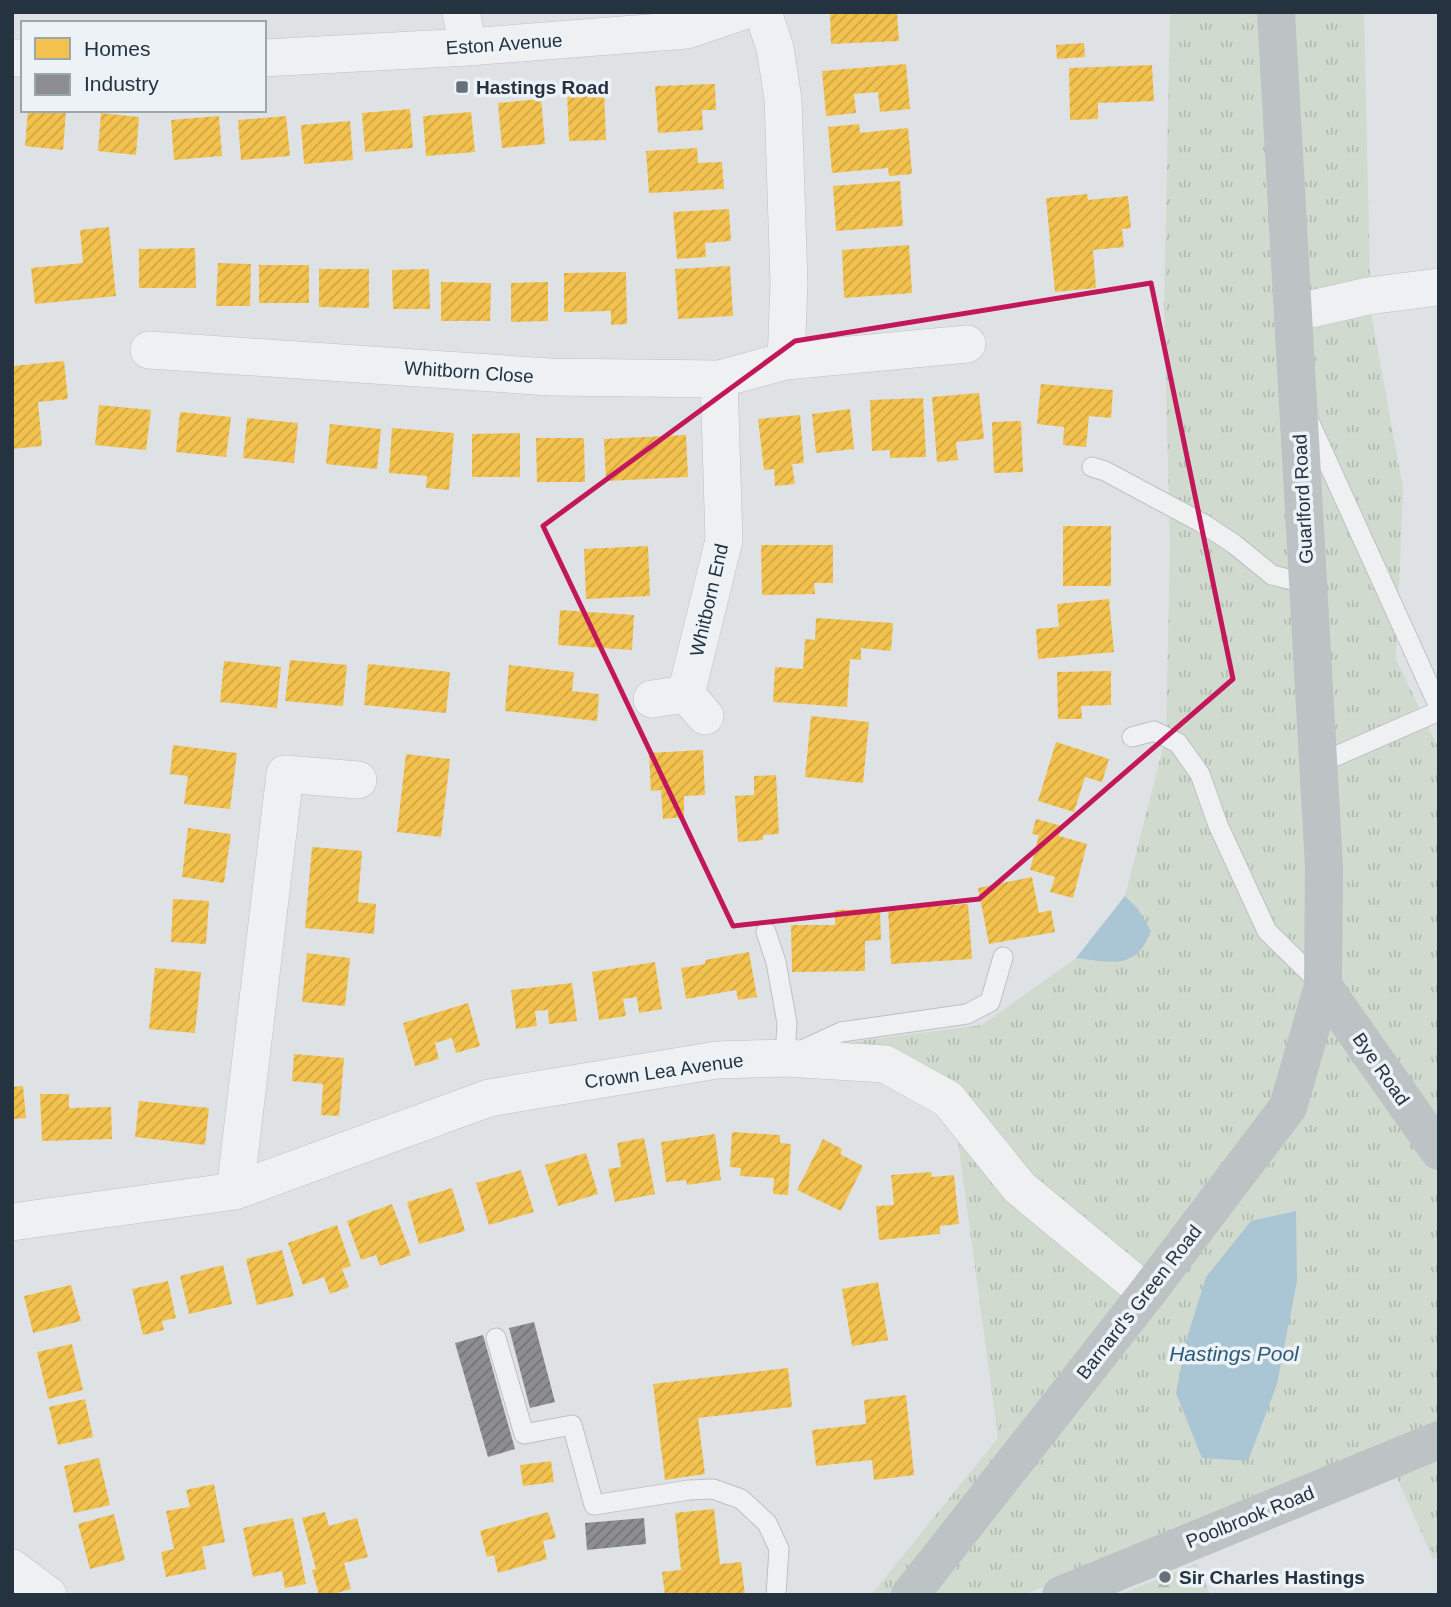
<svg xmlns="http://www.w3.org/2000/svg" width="1451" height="1607" font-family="Arial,sans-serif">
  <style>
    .grass { fill: url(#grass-tufts) }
    .forest { fill: url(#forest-firs) }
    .water { fill: #aac5d4 }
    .homes { fill: url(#homes-hatch) }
    .industry { fill: url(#industry-hatch) }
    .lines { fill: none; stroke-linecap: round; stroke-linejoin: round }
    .service-casing { stroke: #bdc0c3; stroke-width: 21 }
    .minor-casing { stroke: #bdc0c3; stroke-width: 38 }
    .service { stroke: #eef0f2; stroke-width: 19 }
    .minor { stroke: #eef0f2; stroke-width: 37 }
    .secondary { stroke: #bdc2c5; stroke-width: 38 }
    .marked { fill: none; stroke: #c2185b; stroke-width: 5; stroke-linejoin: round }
    .poi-dot { fill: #66707a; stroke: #ecf2f6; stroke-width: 2.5 }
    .labels { text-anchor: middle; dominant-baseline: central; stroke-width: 7; stroke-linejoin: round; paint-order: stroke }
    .street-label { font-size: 19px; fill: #253340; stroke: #ecf2f6 }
    .poi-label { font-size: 19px; font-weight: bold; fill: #253340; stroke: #ecf2f6; text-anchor: start }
    .water-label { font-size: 21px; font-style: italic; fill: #2b5b78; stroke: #ecf2f6 }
  </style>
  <defs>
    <pattern id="grass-tufts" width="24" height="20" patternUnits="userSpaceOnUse" patternTransform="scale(1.75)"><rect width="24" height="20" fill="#d1dacf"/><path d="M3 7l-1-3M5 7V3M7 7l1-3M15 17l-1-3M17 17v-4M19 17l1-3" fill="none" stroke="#b3bcb3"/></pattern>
    <pattern id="forest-firs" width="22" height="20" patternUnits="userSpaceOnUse" patternTransform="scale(1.75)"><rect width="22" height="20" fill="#d1dacf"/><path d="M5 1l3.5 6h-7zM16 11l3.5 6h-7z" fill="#b3bcb3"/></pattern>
    <pattern id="homes-hatch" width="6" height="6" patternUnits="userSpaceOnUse" patternTransform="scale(1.75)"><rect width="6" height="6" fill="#f2c14e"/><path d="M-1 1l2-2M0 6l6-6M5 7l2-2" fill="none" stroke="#cfa645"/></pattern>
    <pattern id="industry-hatch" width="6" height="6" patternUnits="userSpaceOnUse" patternTransform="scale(1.75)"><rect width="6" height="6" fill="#8d8d92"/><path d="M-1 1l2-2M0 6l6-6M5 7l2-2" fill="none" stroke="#737479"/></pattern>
  </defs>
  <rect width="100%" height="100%" fill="#dfe2e5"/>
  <!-- grass -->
  <path class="grass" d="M1170,12H1364L1370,276L1368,296L1403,488L1396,659L1439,749V1557L1433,1559L1385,1451L1023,1595H871L998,1438L957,1134L935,1105L843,1043L982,1025L1076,958L1125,896L1166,736L1170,543L1164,313Z"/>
  <!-- forest -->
  <path class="forest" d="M1197,1563L1210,1595H1118Z"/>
  <!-- water -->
  <path class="water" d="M1125,896L1138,909L1151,931C1136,971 1112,962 1076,958Z
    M1296,1211L1297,1281L1277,1384L1248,1461L1202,1458L1176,1393L1186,1341L1206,1277L1251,1221Z"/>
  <!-- homes -->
  <path class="homes" d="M830,12H897L899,41L831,44Z
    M1084,43L1085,57L1057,59L1056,45Z
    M906,64L910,109L880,112L878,92L854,94L856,113L826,116L822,71Z
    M1152,65L1154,101L1098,103V119L1070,120L1069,68Z
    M715,84L716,110H702L703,130L658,133L655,86Z
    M604,91L606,140L569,141L567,92Z
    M541,99L545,144L502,148L498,103Z
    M410,109L413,148L365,152L362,113Z
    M28,110L66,112L63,150L25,146Z
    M471,112L475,152L426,156L423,116Z
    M101,113L139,117L136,155L98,151Z
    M219,116L222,156L174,160L171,120Z
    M286,116L290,156L241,160L238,120Z
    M350,121L353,160L304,164L301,125Z
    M859,124L860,133L908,128L912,174L889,176L888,168L832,173L828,127Z
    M697,148L698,163L722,162L724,189L649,193L646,151Z
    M900,181L903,226L836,231L833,186Z
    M1087,194L1088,200L1128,196L1131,228L1122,229L1124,247L1093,250L1096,288L1055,292L1046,198Z
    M729,209L731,241L705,243L706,257L677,259L673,212Z
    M109,227L116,296L35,304L31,268L83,263L80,230Z
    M909,245L912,293L844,298L842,250Z
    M195,248L196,288H139V249Z
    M218,263L251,264L250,306H216Z
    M259,265H309V303H259Z
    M730,266L733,316L678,319L675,269Z
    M319,269H369V308L319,307Z
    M429,269L430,309H393L392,270Z
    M626,272L627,324L611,325V311L564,312V273Z
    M441,282L491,283L490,321H441Z
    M548,282V321L511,322V283Z
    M64,361L68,399L38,402L42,446L12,449V366Z
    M1041,384L1113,390L1111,418L1089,416L1086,447L1063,445L1064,427L1037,424Z
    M979,393L984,439L956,442L958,460L937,462L932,397Z
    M923,398L926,457L890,458V450L872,451L870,400Z
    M99,405L151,410L146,450L95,445Z
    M850,409L854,449L816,453L812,414Z
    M180,412L231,417L226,457L176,452Z
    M800,415L804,463L792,464L795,484L775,486L774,469L764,470L758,419Z
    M247,418L298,423L294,463L243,458Z
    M1021,421L1023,472L994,473L992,422Z
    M330,424L381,429L377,469L326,464Z
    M392,428L454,433L449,490L426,488L427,476L389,473Z
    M520,433V477H472V434Z
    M686,435L688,477L606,481L604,439Z
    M536,438H584L585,482H537Z
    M1063,526H1111V586H1063Z
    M761,545H833V583H814L815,594L762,595Z
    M648,546L650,596L586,599L584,549Z
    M1109,599L1114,652L1038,659L1036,629L1059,627L1057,604Z
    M560,610L634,615L632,650L558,645Z
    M816,618L893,623L891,651L861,648V660L850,659L847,707L773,702L775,667L803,669L805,639L815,640Z
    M290,660L347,665L343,706L285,701Z
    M224,661L281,667L277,708L220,702Z
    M368,664L450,672L446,713L364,705Z
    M509,665L574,672L572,691L599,694L597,721L505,711Z
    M1111,671V705L1081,706L1082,719H1058L1057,672Z
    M811,716L869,722L863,783L805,777Z
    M1056,742L1109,759L1102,782L1085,777L1074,812L1038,801Z
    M173,745L237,753L230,809L184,804L188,776L170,774Z
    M703,750L705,795L684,796V817L663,819L661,790L651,791L649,753Z
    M406,754L450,759L441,837L397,832Z
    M776,775L779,834L763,835V840L738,842L735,796L754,795V776Z
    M1036,819L1062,826L1059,836L1087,844L1073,898L1050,892L1055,877L1030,870L1039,835L1032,834Z
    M188,828L231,834L224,883L182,877Z
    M312,847L362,851L358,902L376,904L374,934L305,928Z
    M1032,877L1039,913L1051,910L1055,932L989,944L978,888Z
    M173,899L209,901L206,944L171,942Z
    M968,904L972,959L891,964L888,909Z
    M880,909L881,940L865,941V971L792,972L791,925H835V910Z
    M749,952L757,997L738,1000L736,990L686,999L681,968L705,964V960Z
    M307,953L350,958L345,1006L302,1002Z
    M655,962L662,1009L639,1013L637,997L623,999L626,1016L599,1020L592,972Z
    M155,968L201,972L195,1033L149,1029Z
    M572,983L577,1021L549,1024L548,1010L535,1011L537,1026L516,1029L511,990Z
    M468,1003L480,1046L456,1053L452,1038L435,1043L439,1059L415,1066L403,1023Z
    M294,1054L344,1058L339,1116L321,1115L323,1084L292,1081Z
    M23,1086L26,1118L12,1119V1087Z
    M40,1094H69V1108L111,1107L112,1139L42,1141Z
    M139,1101L209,1108L205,1145L135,1137Z
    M732,1132L780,1135V1143L791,1144L788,1195L773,1194L774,1178L740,1176L741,1168L730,1167Z
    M715,1134L721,1180L687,1185L686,1180L666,1182L661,1142Z
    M644,1138L655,1194L615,1202L608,1169L621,1167L617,1143Z
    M823,1139L842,1149L840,1154L863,1166L841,1211L797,1190Z
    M586,1153L598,1194L558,1206L545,1165Z
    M521,1170L534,1212L489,1225L476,1183Z
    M931,1172L932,1177L954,1175L959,1224L940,1226V1234L879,1240L876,1206L894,1205L891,1175Z
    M452,1188L465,1231L419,1244L407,1202Z
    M392,1204L411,1255L380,1266L376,1255L361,1260L347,1221Z
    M337,1225L351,1266L342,1269L349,1287L330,1294L324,1277L303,1285L288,1243Z
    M282,1250L294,1296L257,1305L246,1259Z
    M223,1265L232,1304L189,1314L180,1276Z
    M168,1281L176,1318L162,1321L164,1330L143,1335L132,1289Z
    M878,1282L888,1340L852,1346L842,1289Z
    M71,1285L81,1321L33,1333L24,1296Z
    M72,1344L83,1390L48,1399L37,1352Z
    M788,1368L792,1407L698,1418L705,1474L665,1480L653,1384Z
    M906,1395L914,1475L874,1480L872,1460L816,1466L812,1430L866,1424L864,1400Z
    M85,1399L93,1437L58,1445L49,1407Z
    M99,1458L110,1505L74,1513L64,1466Z
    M551,1461L554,1482L523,1486L520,1465Z
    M214,1484L225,1542L202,1547L206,1569L166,1577L161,1552L174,1549L166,1511L190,1507L186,1490Z
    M714,1509L720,1564L741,1562L745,1595H665L662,1572L681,1570L675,1513Z
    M325,1512L329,1526L357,1518L368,1557L344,1563L351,1589L329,1595H319L312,1570L316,1569L302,1518Z
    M548,1512L556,1538L543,1541L547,1559L498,1573L494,1555L487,1557L480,1531Z
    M114,1514L125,1560L90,1569L78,1524Z
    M293,1518L306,1584L285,1588L282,1571L253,1577L243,1528Z"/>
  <!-- industry -->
  <path class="industry" d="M534,1322L555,1402L530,1408L509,1328Z
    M483,1335L515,1449L488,1457L455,1343Z
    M644,1518L646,1544L587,1550L585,1523Z"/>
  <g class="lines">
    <defs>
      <path id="service" d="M1309,421L1439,707
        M1092,467L1105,471L1202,523L1234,544L1272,575L1308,584
        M1132,737L1154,731L1178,743L1200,774L1218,825L1267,931L1322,985
        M1318,764L1439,711
        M766,932L776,962L787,1023L785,1058L841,1032L967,1014L990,1002L1003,957
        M496,1338L524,1434L572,1425L594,1505L689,1490L713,1489L741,1499L767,1523L779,1549L776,1595"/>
      <path id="minor" d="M461,12L468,47
        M12,58H23
        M264,58L468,47L687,30L740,12
        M1294,313L1368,296L1439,287
        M149,350L550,377L719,379L786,361L789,284L783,99L775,48L763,12
        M786,361L967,344
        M652,699L686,694
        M705,716L686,694L724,540L719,379
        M235,1191L285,774L358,780
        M12,1222L235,1191L489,1098L717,1060L785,1058L885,1064L948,1099L1020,1188L1147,1293
        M12,1568L48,1595"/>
    </defs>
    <!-- service casing -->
    <use href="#service" class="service-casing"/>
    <!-- minor casing -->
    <use href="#minor" class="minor-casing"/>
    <!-- service -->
    <use href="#service" class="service"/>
    <!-- minor -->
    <use href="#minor" class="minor"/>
    <!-- secondary -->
    <path class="secondary" d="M1323,986L1439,1151
      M910,1595L1147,1293L1288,1107L1323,986L1324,867L1276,12
      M1061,1595L1439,1440"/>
  </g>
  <!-- marked area -->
  <path class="marked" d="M1151,283L1233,679L979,899L733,926L543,526L795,341Z"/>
  <!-- markers -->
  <g class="poi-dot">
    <rect x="455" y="80" width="14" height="14" rx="3.5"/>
    <circle cx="1165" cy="1577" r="7"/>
  </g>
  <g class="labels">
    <!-- street labels -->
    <g class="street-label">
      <text transform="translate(504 44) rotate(-4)">Eston Avenue</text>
      <text transform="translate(469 372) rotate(4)">Whitborn Close</text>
      <text transform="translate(1303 499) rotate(-93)">Guarlford Road</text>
      <text transform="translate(709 600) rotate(-77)">Whitborn End</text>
      <text transform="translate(1381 1069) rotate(55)">Bye Road</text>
      <text transform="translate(664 1071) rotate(-8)">Crown Lea Avenue</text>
      <text transform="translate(1139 1302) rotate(-52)">Barnard's Green Road</text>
      <text transform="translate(1250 1517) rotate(-22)">Poolbrook Road</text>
    </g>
    <!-- poi labels -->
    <g class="poi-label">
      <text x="476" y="87">Hastings Road</text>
      <text x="1179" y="1577">Sir Charles Hastings</text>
    </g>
    <!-- water labels -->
    <g class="water-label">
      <text x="1234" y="1353">Hastings Pool</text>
    </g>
  </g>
  <!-- border -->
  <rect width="1451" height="1607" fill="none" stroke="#253340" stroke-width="28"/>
  <!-- legend -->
  <rect x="21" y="21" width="245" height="91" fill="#ecf2f6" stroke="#9ca6ad" stroke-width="2"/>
  <rect x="35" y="38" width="35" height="21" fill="#f2c14e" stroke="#9ca6ad" stroke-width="2"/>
  <text x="84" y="56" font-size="21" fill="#253340">Homes</text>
  <rect x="35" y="74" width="35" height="21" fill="#8d8d92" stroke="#9ca6ad" stroke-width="2"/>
  <text x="84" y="91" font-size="21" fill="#253340">Industry</text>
</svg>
